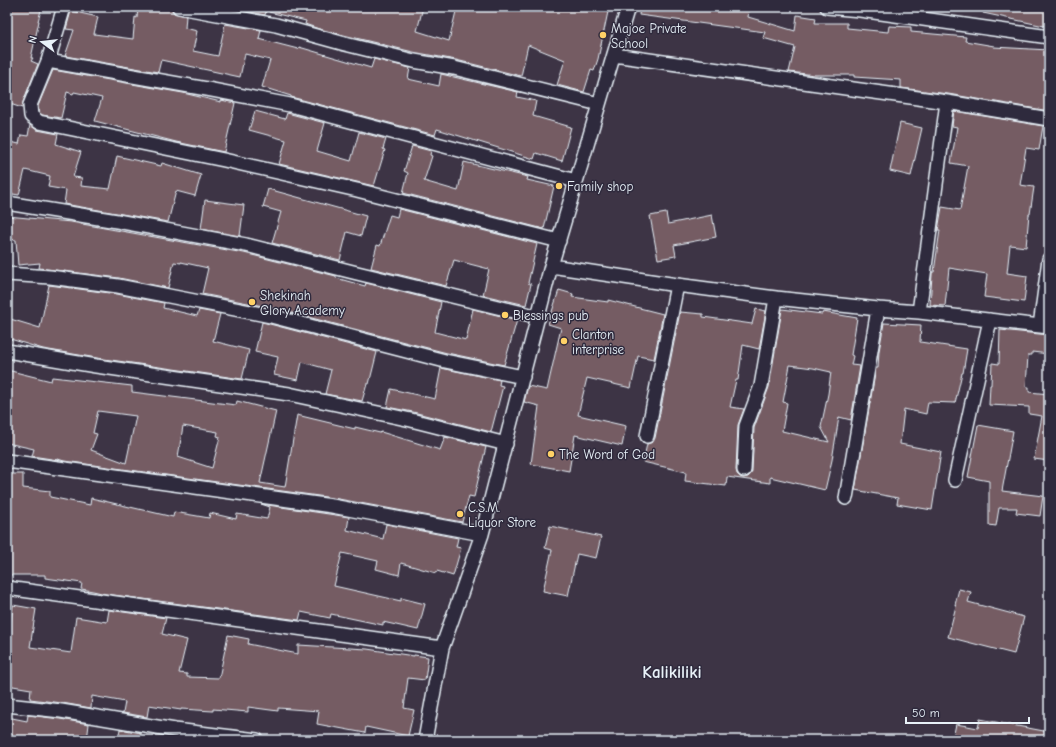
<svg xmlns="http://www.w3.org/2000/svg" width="1056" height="747" font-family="'Comic Neue',sans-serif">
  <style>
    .building { fill: #745c64; stroke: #e8f1f8; fill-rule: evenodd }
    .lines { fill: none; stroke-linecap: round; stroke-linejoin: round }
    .street-casing { stroke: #e8f1f8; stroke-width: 16 }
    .street { stroke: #2f2a3d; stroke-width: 13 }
    .poi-dot { fill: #ffd166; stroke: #2f2a3d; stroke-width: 1.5 }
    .labels { text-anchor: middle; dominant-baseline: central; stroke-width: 3; stroke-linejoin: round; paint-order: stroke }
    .poi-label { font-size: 13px; fill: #e8f1f8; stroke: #2f2a3d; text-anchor: start }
    .district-label { font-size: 17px; font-weight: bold; fill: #e8f1f8; stroke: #2f2a3d }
  </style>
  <rect width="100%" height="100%" fill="#3d3445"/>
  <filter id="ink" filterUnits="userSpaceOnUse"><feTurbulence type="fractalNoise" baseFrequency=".025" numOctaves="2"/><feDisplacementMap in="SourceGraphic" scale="8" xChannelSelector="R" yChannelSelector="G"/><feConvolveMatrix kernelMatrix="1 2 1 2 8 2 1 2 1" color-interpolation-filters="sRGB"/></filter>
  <g filter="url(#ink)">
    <!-- building -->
    <path class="building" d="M7,7H42L38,21H39L31,58H33L31,61L38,64L23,102L22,108L7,103Z
      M138,7H171L172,10L174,13L186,16L185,28L197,31L193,51L218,56L225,24L261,30L259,39L298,49L299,47L371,68L374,59L410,68L408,79L439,86L441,74L518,92L517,97L536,101L533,116L571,127L562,161L536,153L534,159L437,129L435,135L291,97V96L262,87L270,60L245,54L240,77L161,60L158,72L65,56L74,30L66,29L71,11L98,17L94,34L133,39L135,17L137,18Z
      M229,7H267L265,15L229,8Z
      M270,7H423L417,31L449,41L457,7H609L598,59L594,71L591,70L584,92L557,85L565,60L528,45L521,76L456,60L413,52L319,29L305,24L306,21L269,12Z
      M640,7H724L749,10L748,17L795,31L797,15L816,18L815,23H847V28L888,32L889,26L911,27V32L966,37L965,41L994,46L993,47L1049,50V111L948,94L901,88V80L854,77V75H815L789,72L795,47L763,38L765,32L639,15Z
      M983,7H1049V27L983,13Z
      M53,70L183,93L221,102V100L235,103L224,152L176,142L95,121L102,98L74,92L73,94L67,92L61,118L42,115L39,112L38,106Z
      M255,111L285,119L287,113L325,123L317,151L351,161L359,132L386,139L383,149L385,150L374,186L279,164L286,140L249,130Z
      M954,111L1043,126L1039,150L1026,148L1020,185L1034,187L1030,214H1029L1026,247L1010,245L1007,273L1027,276L1024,302L984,297L987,274L949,268L945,306L930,305L932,275V272H934L940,230H938L942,207L960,210L968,166L951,163L957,127L952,126Z
      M900,123L922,128L911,176L890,171Z
      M30,125L37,130L58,134L56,144L81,152L73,177L82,178L81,186L110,189L117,156L161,166L162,163L201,175L195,196L176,191L168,222L64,204L66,190L48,187L50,176L25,170L19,195L7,193V141L19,144L21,135L28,136Z
      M412,146L431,151L430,155L432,156L424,181L458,191L464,162L528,177L527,180L554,186L544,229L403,193L408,173L404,171Z
      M268,189L366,216L361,236L347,232L340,260L272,243L281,212L263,207Z
      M205,200L244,205L240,236L201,229Z
      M399,209L537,244L528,283L531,284L526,305L483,295L489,269L454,260L446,286L371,268L377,245L380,246L390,215L397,217Z
      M666,213L668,224L712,215L716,237L674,245L676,256L658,259L650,216Z
      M7,216L71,222L244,253L336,276V278L365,286L366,283L441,302L435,332L466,340L473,309L517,320L504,365L447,353L273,308L202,294L208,268L181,262V263L174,262L168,288L119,278L39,268L40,263L18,265L16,240L7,239Z
      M49,285L117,294L164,303L163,308L197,316L199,310L220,314L213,341L249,350L242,379L97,358L43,349L7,338V318L40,328Z
      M559,290L573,294L572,297L608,302V300L663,314L654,359L638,356L631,388L587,378L578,415L626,426L622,446L575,435L569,471L531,464L539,406L524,402L528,386L547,390L561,328L548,324Z
      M756,309L766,311L759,349L743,345L738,380H736L730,407L744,409L738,425L736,470L737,474L740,477L743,478L748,477L751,474L752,471L754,428L769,387L782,309L822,314L823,312L857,318L851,355L853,356L851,365L860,366L851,420L839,417L832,460L825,490L770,477V483L727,477L726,486L685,481L686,472L643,462L647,444L653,442L655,438L680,312L703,314V317L752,324ZM790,365L813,368L831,372L828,394L821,427L829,442L782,431L787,403L783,402Z
      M262,322L377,352L369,384H367L362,401L325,394L331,370L302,362L298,380L274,375L278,357L255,352Z
      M884,323L921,325L920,342L967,349L963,373H962L955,403L928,402L926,414L904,409L900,444L941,452L932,510L897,504L898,498L855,490L876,368H878L879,351Z
      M1000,330L1049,335V354L1032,352V355H1028L1026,387H1029V392L1049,394V461L1034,459L1042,416L1029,414V407L989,405L990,385H991L992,363L999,364Z
      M441,368L500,380L499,385L503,386L491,432L413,412L387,407L391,389L435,399Z
      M7,370L51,381L52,377L132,386V392L236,405L237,401L276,411L260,483L285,487L297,415L355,429V427L380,433L381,432L440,450L445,437L486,447L474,497L469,496L462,522L333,498L64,461L58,459V460L32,456L34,449L7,443ZM98,411L136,416L126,463L91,450L97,434L93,433ZM183,426L218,432L217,436L220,437L212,468L178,457Z
      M978,425L1013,431L1002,491L1043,496L1040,516L1016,513L1017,508H999L996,526L989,525V481L968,477Z
      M7,474H23V488L50,491V497L90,505L91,498L173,517L174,512L209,518L210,513L236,519L237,514L267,519L270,507L261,504L349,517L347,530L383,539L386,524L458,538L456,547L461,548L453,576L437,571L436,573L401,563L399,575L376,569L378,561L342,553L334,586L401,601V598L425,604L418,630L383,622V625L331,614L330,618L301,612L299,620L106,594L93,591L81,589L82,583L45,578V575H7Z
      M550,526L601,537L596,558L577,554L568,596L543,591L552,550L545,548Z
      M959,589L971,592L968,602L1024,617L1014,654L948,637L956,606L955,605Z
      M13,605L36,609L30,647L71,653L76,617L107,622L109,610L166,618L162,634L187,640L179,673L187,674V677L219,678L228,635L249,639L248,644L298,654V645L367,649L414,656V655L428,657L425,680L408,678L404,708L414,710L408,736L366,727L365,733L317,724L319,711L278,708V711L248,707V712L213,709V711L181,709V710L149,705L147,717L123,713L125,702L92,696L91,708L62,703L30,699L31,689L7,685V647Z
      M28,715L60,719L89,724L87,740H7V717L27,721Z
      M980,719L1049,732V740H965L953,738L956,724L978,728Z
      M120,729L141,733L140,740H118Z"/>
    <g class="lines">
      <defs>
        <path id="street" d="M64,7L48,61L30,105L31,116L39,122L224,160L357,190L559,241
          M179,7L276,25L345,44L414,61L454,68L599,104
          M827,7L860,10L1049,37
          M614,55L867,91L947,102L1049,119
          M48,61L207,89L290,105L576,181
          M7,203L117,221L246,245L353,272L539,317
          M551,266L677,285L776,298L878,309L919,312L1049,327
          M7,274L50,277L118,286L271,316L445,361L523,377
          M919,312L947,102
          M1040,326L1049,259
          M7,351L96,366L289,394L411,420L506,444
          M647,436L677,285
          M7,461L332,506L482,534
          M744,470L746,426L761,386L776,298
          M955,480L990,320
          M846,498L878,309
          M7,588L442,648
          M7,705L61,711L175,730L257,740
          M425,740L442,648L482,534L551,266L628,7"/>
      </defs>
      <!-- street casing -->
      <use href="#street" class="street-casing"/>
      <!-- street -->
      <use href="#street" class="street"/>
    </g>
  </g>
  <!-- markers -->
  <g class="poi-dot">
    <circle cx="603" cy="35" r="4"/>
    <circle cx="559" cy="186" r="4"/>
    <circle cx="252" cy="302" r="4"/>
    <circle cx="505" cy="315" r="4"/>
    <circle cx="564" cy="341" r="4"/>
    <circle cx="551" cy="454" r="4"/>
    <circle cx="460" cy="514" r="4"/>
  </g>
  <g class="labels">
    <!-- poi labels -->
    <g class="poi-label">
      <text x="611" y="28">Majoe Private<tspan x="611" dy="15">School</tspan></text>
      <text x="567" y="186">Family shop</text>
      <text x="260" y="295">Shekinah<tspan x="260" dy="15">Glory Academy</tspan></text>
      <text x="513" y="315">Blessings pub</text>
      <text x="572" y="334">Clanton<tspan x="572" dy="15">interprise</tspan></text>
      <text x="559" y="454">The Word of God</text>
      <text x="468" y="507">C.S.M.<tspan x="468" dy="15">Liquor Store</tspan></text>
    </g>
    <!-- district labels -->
    <g class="district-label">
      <text x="672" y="672">Kalikiliki</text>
    </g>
  </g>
  <!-- margin -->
  <rect width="1056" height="747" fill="none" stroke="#2f2a3d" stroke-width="24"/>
  <rect x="12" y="12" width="1032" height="723" fill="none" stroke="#e8f1f8" stroke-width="1.5" filter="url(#ink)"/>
  <!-- north arrow -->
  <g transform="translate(42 42) rotate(285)" stroke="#2f2a3d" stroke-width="3" paint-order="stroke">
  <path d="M0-3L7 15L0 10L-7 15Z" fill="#e8f1f8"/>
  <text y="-6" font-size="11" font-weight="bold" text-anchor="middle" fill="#e8f1f8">N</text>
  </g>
  <!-- scale -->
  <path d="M906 717v6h123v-6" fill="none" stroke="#e8f1f8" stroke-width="2"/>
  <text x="912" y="717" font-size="12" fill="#e8f1f8" stroke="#2f2a3d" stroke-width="3" paint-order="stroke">50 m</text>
</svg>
